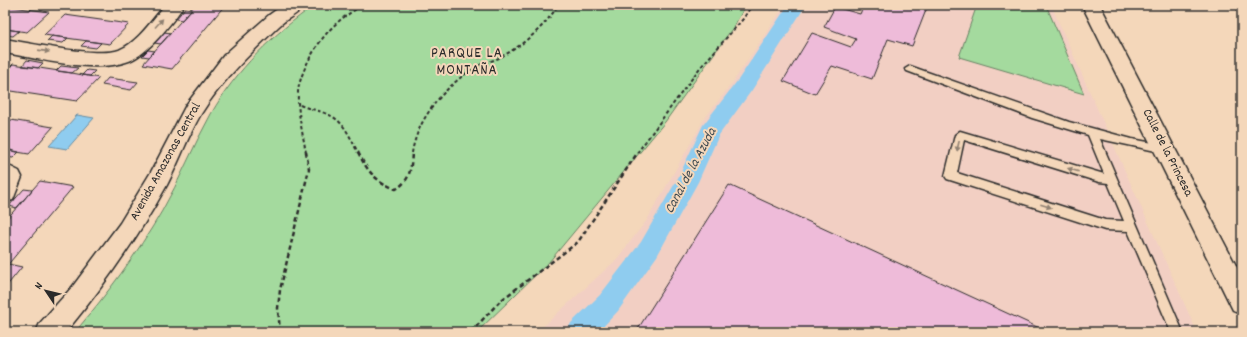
<svg xmlns="http://www.w3.org/2000/svg" width="1247" height="337" font-family="Dekko,sans-serif">
  <style>
    .built { fill: #f2cfc3 }
    .green { fill: #a4da9e; stroke: #688264 }
    .water { fill: #8fccef; stroke: #678ca1 }
    .lines { fill: none; stroke-linecap: round; stroke-linejoin: round }
    .canal { fill: #8fccef; fill-rule: evenodd }
    .building { fill: #eebbd9; stroke: #2b2b2b }
    .lane-casing { stroke: #2b2b2b; stroke-width: 3 }
    .street-casing { stroke: #2b2b2b; stroke-width: 3 }
    .secondary-casing { stroke: #2b2b2b; stroke-width: 3 }
    .path-far1 { stroke: #2b2b2b; stroke-width: 2; stroke-dasharray: 3.5 2.5; stroke-linecap: butt }
    .path { stroke: #2b2b2b; stroke-width: 2.5; stroke-dasharray: 4.5 3; stroke-linecap: butt }
    .lane { fill: #f4d7ba; fill-rule: evenodd }
    .street { fill: #f4d7ba; fill-rule: evenodd }
    .secondary { fill: #f4d7ba; fill-rule: evenodd }
    .oneway { fill: #908172 }
    .labels { text-anchor: middle; dominant-baseline: central; stroke-width: 4; stroke-linejoin: round; paint-order: stroke }
    .street-label { font-size: 13px; fill: #2b2b2b; stroke: #f4d7ba }
    .water-label { font-size: 14px; font-style: italic; fill: #3f4b52; stroke: #f4d7ba }
    .quarter-label { font-size: 15px; letter-spacing: 1px; fill: #2b2b2b; stroke: #f4d7ba }
  </style>
  <rect width="100%" height="100%" fill="#f4d7ba"/>
  <filter id="ink" filterUnits="userSpaceOnUse"><feTurbulence type="fractalNoise" baseFrequency=".025" numOctaves="2"/><feDisplacementMap in="SourceGraphic" scale="8" xChannelSelector="R" yChannelSelector="G"/><feConvolveMatrix kernelMatrix="1 2 1 2 8 2 1 2 1" color-interpolation-filters="sRGB"/></filter>
  <g filter="url(#ink)">
    <!-- built -->
    <path class="built" d="M785,5H1051L1197,332H537L616,260L647,220L705,118L733,82Z"/>
    <!-- green -->
    <path class="green" d="M315,5H746L734,26L665,122L549,262L477,332H75C107,294 137,254 162,211C180,180 193,146 211,114C236,70 274,33 315,5Z
      M977,5H1046L1084,94L959,57Z"/>
    <!-- water -->
    <path class="water" d="M77,115L94,118L67,149L49,146Z"/>
    <g class="lines">
      <!-- canal -->
      <path class="canal" d="M788,5H806L752,90L719,135L698,182L657,256L618,311L598,332H567L571,323L600,295L641,242L678,178L703,125L738,80Z"/>
    </g>
    <!-- building -->
    <path class="building" d="M195,5H225L172,69L143,64Z
      M864,5H928L912,46L888,39L872,79L832,66L815,94L783,81L812,33L851,47L856,39L824,27L835,7L860,14Z
      M5,6L49,12L27,32L5,29Z
      M185,8L192,9L182,20L176,19Z
      M65,15L129,24L110,44L44,35Z
      M5,29L19,31L13,36L5,35Z
      M164,32L171,33L161,44L154,43Z
      M52,36L68,38L63,43L47,41Z
      M86,41L101,43L96,48L81,46Z
      M148,50L155,51L149,57L142,56Z
      M27,60L43,63L38,68L22,66Z
      M13,64L72,73L99,78L77,101L5,90V72Z
      M61,66L78,68L72,73L56,71Z
      M87,70L95,71L90,76L82,75Z
      M108,78L138,82L131,90L102,85Z
      M5,119L53,127L29,154L5,150Z
      M10,150L19,152L13,158L5,157Z
      M40,181L73,187L5,268V221Z
      M729,185L1048,332H636Z
      M24,189L32,190L17,208L9,206Z
      M8,264L22,267L5,288V268Z"/>
    <g class="lines">
      <defs>
        <path id="lane" d="M910,66L1069,122L1132,139L1169,146L1170,149L1165,153L1100,139L1183,332H1171L1128,231L1105,230L947,179L945,176L955,135L960,131L1104,174L1088,135L1032,118L907,71L905,69ZM964,140L1099,182L1108,183L1124,221L1105,220L957,173Z"/>
        <path id="street" d="M165,5H184C173,22 148,54 129,61C94,74 41,59 5,53V39C29,43 98,58 119,50C138,42 152,20 165,5Z
          M283,5H305C299,14 287,18 279,26C251,53 222,80 201,114C188,136 179,162 167,185C138,237 104,286 66,332H36L40,323L73,286L120,223L151,172L186,105L224,55L269,15Z
          M5,164L19,171L22,177L13,200L5,202Z"/>
        <path id="secondary" d="M1082,5H1100L1242,277V314L1233,310Z"/>
      </defs>
      <!-- lane casing -->
      <use href="#lane" class="lane-casing"/>
      <!-- street casing -->
      <use href="#street" class="street-casing"/>
      <!-- secondary casing -->
      <use href="#secondary" class="secondary-casing"/>
      <!-- path-far1 -->
      <path class="path-far1" d="M300,105C309,109 318,110 327,114C344,120 351,139 358,153
        M306,153C303,134 297,112 298,92C300,70 320,37 337,23C344,16 354,11 362,5
        M412,153C417,118 447,84 476,67C483,63 492,61 499,58C522,46 545,27 558,5
        M637,153L699,69L743,19L752,5"/>
      <!-- path -->
      <path class="path" d="M358,152C367,171 376,182 396,189C411,180 411,168 412,152
        M280,332L278,308L280,290L309,169L306,152
        M471,332L500,301L578,242L638,152"/>
      <!-- lane -->
      <use href="#lane" class="lane"/>
      <!-- street -->
      <use href="#street" class="street"/>
      <!-- secondary -->
      <use href="#secondary" class="secondary"/>
    </g>
    <!-- one-way arrows -->
    <defs><path id="oneway-solid" d="M-6-.8H1V-3.2L6.5 0L1 3.2V.8H-6Z"/></defs>
    <g class="oneway">
      <use href="#oneway-solid" transform="translate(159 23) rotate(-48)"/>
      <use href="#oneway-solid" transform="translate(44 51) rotate(8)"/>
      <use href="#oneway-solid" transform="translate(958 146) rotate(103)"/>
      <use href="#oneway-solid" transform="translate(1073 170) rotate(-163)"/>
      <use href="#oneway-solid" transform="translate(1046 206) rotate(18)"/>
    </g>
  </g>
  <g class="labels">
    <!-- street labels -->
    <g class="street-label">
      <text transform="translate(1167 153) rotate(63)">Calle de la Princesa</text>
      <text transform="translate(166 162) rotate(-61)">Avenida Amazonas Central</text>
    </g>
    <!-- water labels -->
    <g class="water-label">
      <text transform="translate(691 171) rotate(-62)">Canal de la Azuda</text>
    </g>
    <!-- quarter labels -->
    <g class="quarter-label">
      <text x="467" y="54">PARQUE LA<tspan x="467" dy="17">MONTAÑA</tspan></text>
    </g>
  </g>
  <!-- margin -->
  <rect width="1247" height="337" fill="none" stroke="#f4d7ba" stroke-width="20"/>
  <rect x="10" y="10" width="1227" height="317" fill="none" stroke="#2b2b2b" stroke-width="1.5" filter="url(#ink)"/>
  <!-- north arrow -->
  <g transform="translate(46 291) rotate(305)" stroke="#f4d7ba" stroke-width="3" paint-order="stroke">
  <path d="M0-3L7 15L0 10L-7 15Z" fill="#2b2b2b"/>
  <text y="-6" font-size="11" font-weight="bold" text-anchor="middle" fill="#2b2b2b">N</text>
  </g>
</svg>
